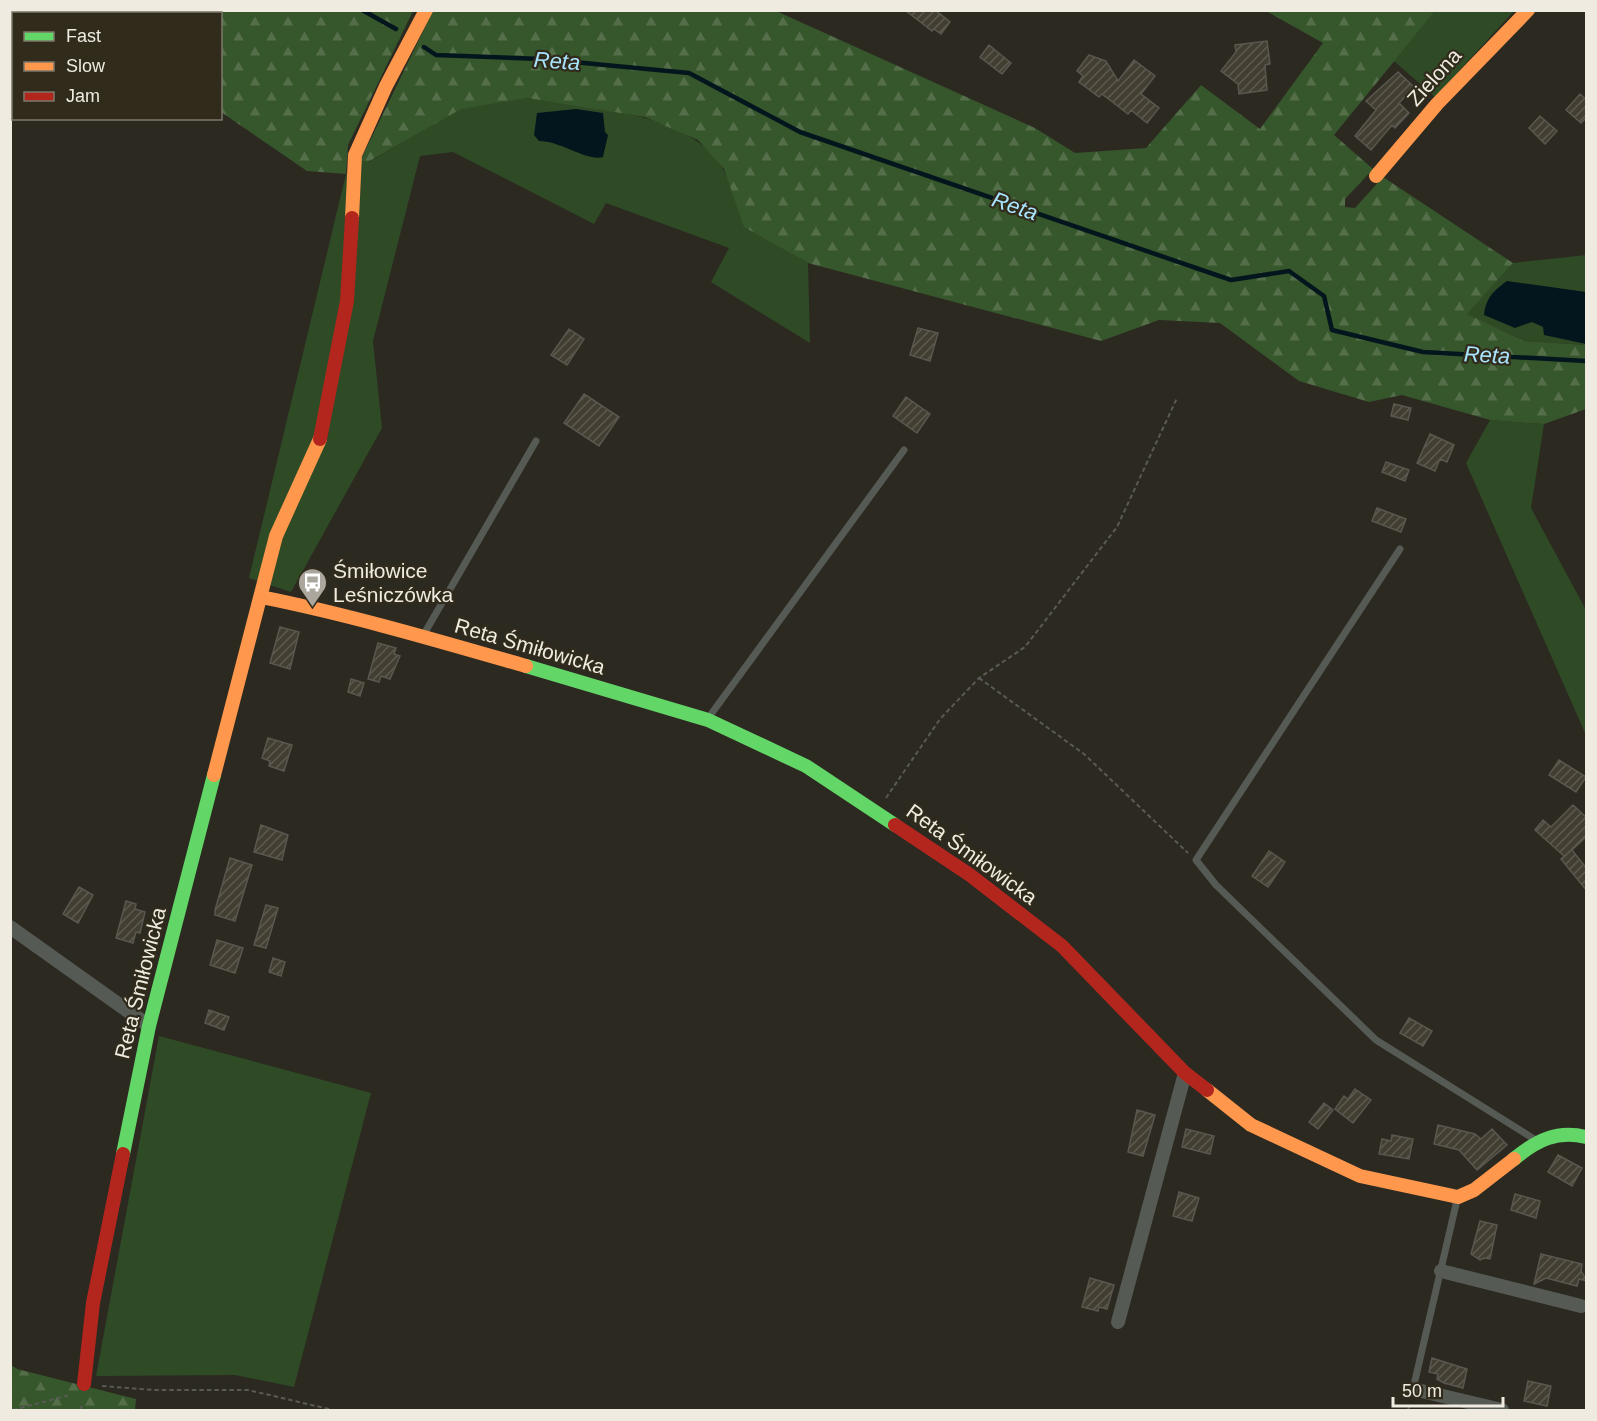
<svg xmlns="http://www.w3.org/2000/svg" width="1597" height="1421" font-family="Helvetica,sans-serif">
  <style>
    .grass { fill: #2f4b26 }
    .forest { fill: url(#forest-firs) }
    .water { fill: #04161d }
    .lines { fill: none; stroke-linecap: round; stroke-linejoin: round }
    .stream { stroke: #04161d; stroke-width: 4.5 }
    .building { fill: url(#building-hatch); stroke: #5a5750; stroke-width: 1.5 }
    .path { stroke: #595a55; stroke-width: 2; stroke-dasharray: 4.5 3; stroke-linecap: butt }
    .lane { stroke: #565a54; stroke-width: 7 }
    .street { stroke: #565a54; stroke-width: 14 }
    .fast { stroke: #63d668; stroke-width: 14 }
    .slow { stroke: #ff974d; stroke-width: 14 }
    .jam { stroke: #b3261e; stroke-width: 14 }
    .labels { text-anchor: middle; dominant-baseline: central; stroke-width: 4.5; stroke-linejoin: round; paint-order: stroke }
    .street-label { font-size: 21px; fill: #efebe1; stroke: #312b1c }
    .poi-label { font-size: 21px; fill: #efebe1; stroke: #312b1c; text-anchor: start }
    .water-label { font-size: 22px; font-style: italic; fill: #a9e4fd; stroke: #312b1c }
  </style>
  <defs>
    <pattern id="forest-firs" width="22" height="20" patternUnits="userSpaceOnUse" patternTransform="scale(1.5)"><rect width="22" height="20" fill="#36562b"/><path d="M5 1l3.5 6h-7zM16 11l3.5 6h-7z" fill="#536e49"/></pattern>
    <pattern id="building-hatch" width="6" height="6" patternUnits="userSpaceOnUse" patternTransform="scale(1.5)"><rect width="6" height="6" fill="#423e31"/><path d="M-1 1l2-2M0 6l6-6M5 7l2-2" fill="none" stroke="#5e5a4f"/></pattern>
  </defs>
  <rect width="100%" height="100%" fill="#2c2921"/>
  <!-- grass -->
  <path class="grass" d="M1435,11H1514L1435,97L1394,61Z
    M527,98C586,108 693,111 724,171C733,188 738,209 745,227L808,263L810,343L711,282L729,248L606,203L594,224L453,152L420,156L373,341L382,428L291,592L249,578L346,174L360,161L369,162L461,108Z
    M1586,255V345L1524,341L1466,314L1513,263Z
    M1490,420L1544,424L1531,508L1586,610V735L1466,463Z
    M159,1036L371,1093L294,1387L235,1375L96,1376Z"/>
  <!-- forest -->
  <path class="forest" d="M10,11H413L348,145L346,174L307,171L221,112L220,14H14L13,41H11Z
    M433,11H776L1035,128L1075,153L1146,148L1201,85L1260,129L1323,43L1266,11H1435L1334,135L1373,169L1345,199V207L1355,208L1383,177L1513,263L1467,314L1524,341L1586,345V409L1544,424L1490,420L1402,395L1369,402L1299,381L1220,323L1159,320L1101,341L808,263L744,227L724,169L698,140L645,117L527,98L461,109L368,162L360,161Z
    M11,1365L17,1369L136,1399L135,1410H11Z"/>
  <!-- water -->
  <path class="water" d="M576,109L603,113L605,132L608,135L603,157C588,162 561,141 539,141L534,135L537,113Z
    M1507,281L1586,292V344L1544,335L1543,327L1532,322L1515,328L1484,315C1486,298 1493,291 1507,281Z"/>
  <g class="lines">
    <!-- stream -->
    <path class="stream" d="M362,10L396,29
      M424,47L436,55L542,59L689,73L800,132L1231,280L1289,271L1324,296L1332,330L1423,352L1586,361"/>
  </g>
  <!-- building -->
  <path class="building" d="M905,10H935L950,22L941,34L934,29L932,31Z
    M1267,41L1270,64L1265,65L1267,90L1239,94L1238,84L1221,71L1236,52L1235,45Z
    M989,45L1011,63L1002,74L980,57Z
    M1089,55L1106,61L1118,81L1134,60L1155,76L1141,94L1159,108L1147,123L1131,110L1128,114L1102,94L1099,97L1079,82L1083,76L1077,71Z
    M1398,72L1414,87L1399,103L1409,113L1395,128L1392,125L1371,150L1355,136L1376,110L1366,101Z
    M1580,94L1587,100V117L1581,123L1566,110Z
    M1540,116L1557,131L1545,144L1529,128Z
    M918,328L938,333L930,361L910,355Z
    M569,329L584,339L567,365L551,355Z
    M584,394L619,417L599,446L564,423Z
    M906,397L930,414L917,433L893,416Z
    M1394,404L1411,408L1408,420L1391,416Z
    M1430,434L1454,445L1447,462L1440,459L1435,471L1417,463Z
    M1386,462L1409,470L1405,481L1382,472Z
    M1377,508L1406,519L1401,532L1372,521Z
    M280,627L299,632L290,669L270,663Z
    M378,643L396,648L394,654L400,656L390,679L381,676L379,682L368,679Z
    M351,679L364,683L360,696L348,692Z
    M268,738L292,745L284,771L269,766L270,761L262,758Z
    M1559,760L1586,777L1576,792L1549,775Z
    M1573,805L1587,818V836L1572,850L1587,869V891L1561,859L1564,856L1535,830L1543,820L1551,827Z
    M261,825L288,835L282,860L254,852Z
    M1269,851L1285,862L1268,887L1252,876Z
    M230,858L252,865L235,921L215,915V910Z
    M79,887L93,895L78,923L63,914Z
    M126,901L136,904L135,909L145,912L140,933L136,932L133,943L116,938Z
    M266,905L278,908L266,948L254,945Z
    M217,940L243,948L235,973L210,965Z
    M273,958L285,962L281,976L269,972Z
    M209,1010L229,1017L224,1030L205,1023Z
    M1409,1018L1432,1031L1423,1046L1400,1033Z
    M1355,1089L1371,1100L1353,1123L1335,1109L1344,1096L1348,1099Z
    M1324,1103L1333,1110L1318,1129L1309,1122Z
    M1137,1110L1155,1115L1143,1156L1128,1152Z
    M1438,1125L1475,1134L1481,1139L1492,1129L1507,1145L1477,1170L1459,1150L1434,1144Z
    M1186,1129L1214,1136L1210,1154L1182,1147Z
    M1392,1135L1413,1139L1409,1159L1379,1154L1382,1139L1391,1141Z
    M1558,1155L1582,1168L1572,1186L1548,1172Z
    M1179,1192L1199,1198L1192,1221L1173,1216Z
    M1515,1194L1540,1201L1536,1218L1511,1210Z
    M1480,1221L1497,1225L1490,1259L1484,1258L1480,1260L1471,1254Z
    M1541,1254L1582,1264L1581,1271L1587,1281L1579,1279L1577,1286L1546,1278L1534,1284Z
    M1090,1278L1114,1285L1107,1309L1099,1307L1098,1311L1082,1307Z
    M1432,1358L1467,1369L1463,1388L1444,1383L1437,1379L1438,1374L1429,1372Z
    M1528,1381L1551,1386L1547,1406L1524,1401Z"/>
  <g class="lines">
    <!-- path -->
    <path class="path" d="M10,47H14
      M979,678L1084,754L1188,853
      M886,798L940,719L979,678L1025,647L1117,527L1177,398
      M102,1386L154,1390H248L333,1410
      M13,1410L70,1395
      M81,1410L82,1402
      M1408,1410L1410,1404"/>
    <!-- lane -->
    <path class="lane" d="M1400,549L1196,860L1216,885L1376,1040L1534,1139
      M424,634L536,441
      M709,717L904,450
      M1413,1389L1457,1200"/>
    <!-- street -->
    <path class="street" d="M10,927L149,1026
      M1441,1271L1581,1306
      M1118,1322L1185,1073
      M1413,1389L1502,1410"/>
    <!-- fast -->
    <path class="fast" d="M526,666L708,720L806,766L895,825
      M123,1154L149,1026L214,775
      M1514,1159C1537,1140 1557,1130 1586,1137"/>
    <!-- slow -->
    <path class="slow" d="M1376,176L1437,104L1528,10
      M352,218L355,155L386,86L426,10
      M261,597C351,615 439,641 526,666
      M214,775L276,536L320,439
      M1207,1090L1251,1125L1360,1176L1458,1197L1474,1190L1514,1159"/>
    <!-- jam -->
    <path class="jam" d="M320,439L347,301L352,218
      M895,825L970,875L1062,946L1185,1073L1207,1090
      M84,1384L93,1303L123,1154"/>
  </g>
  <!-- icons -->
  <defs>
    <symbol id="bus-pin" viewBox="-11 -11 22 30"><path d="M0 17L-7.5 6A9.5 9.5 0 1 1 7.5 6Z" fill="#aba79e" stroke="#312b1c"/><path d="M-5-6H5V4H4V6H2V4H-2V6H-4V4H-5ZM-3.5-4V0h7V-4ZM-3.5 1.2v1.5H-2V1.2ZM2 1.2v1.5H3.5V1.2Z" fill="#fff"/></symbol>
  </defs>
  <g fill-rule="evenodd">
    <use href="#bus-pin" x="296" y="566" width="33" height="45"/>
  </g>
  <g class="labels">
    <!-- street labels -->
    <g class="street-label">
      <text transform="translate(1434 77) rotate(-48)">Zielona</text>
      <text transform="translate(530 646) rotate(16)">Reta Śmiłowicka</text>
      <text transform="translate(972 854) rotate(36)">Reta Śmiłowicka</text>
      <text transform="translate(140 983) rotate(-76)">Reta Śmiłowicka</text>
    </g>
    <!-- poi labels -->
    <g class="poi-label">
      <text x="333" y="570">Śmiłowice<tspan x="333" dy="24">Leśniczówka</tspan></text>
    </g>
    <!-- water labels -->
    <g class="water-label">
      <text transform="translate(557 61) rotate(4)">Reta</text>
      <text transform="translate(1015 206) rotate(19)">Reta</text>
      <text transform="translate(1487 355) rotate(3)">Reta</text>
    </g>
  </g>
  <!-- border -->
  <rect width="1597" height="1421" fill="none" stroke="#efebe1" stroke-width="24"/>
  <!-- legend -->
  <rect x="12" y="12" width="210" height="108" fill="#312b1c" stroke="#7d786b" stroke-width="1.5"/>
  <rect x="24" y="32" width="30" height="9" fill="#63d668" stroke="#7d786b" stroke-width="1.5"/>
  <text x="66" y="42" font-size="18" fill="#efebe1">Fast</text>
  <rect x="24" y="62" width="30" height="9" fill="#ff974d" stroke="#7d786b" stroke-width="1.5"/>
  <text x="66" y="72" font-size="18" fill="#efebe1">Slow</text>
  <rect x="24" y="92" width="30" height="9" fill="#b3261e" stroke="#7d786b" stroke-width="1.5"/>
  <text x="66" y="102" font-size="18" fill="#efebe1">Jam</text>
  <!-- scale -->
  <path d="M1393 1397v9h110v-9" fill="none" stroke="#efebe1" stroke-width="3"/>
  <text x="1402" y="1397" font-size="18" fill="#efebe1" stroke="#312b1c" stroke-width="4.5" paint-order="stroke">50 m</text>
</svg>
